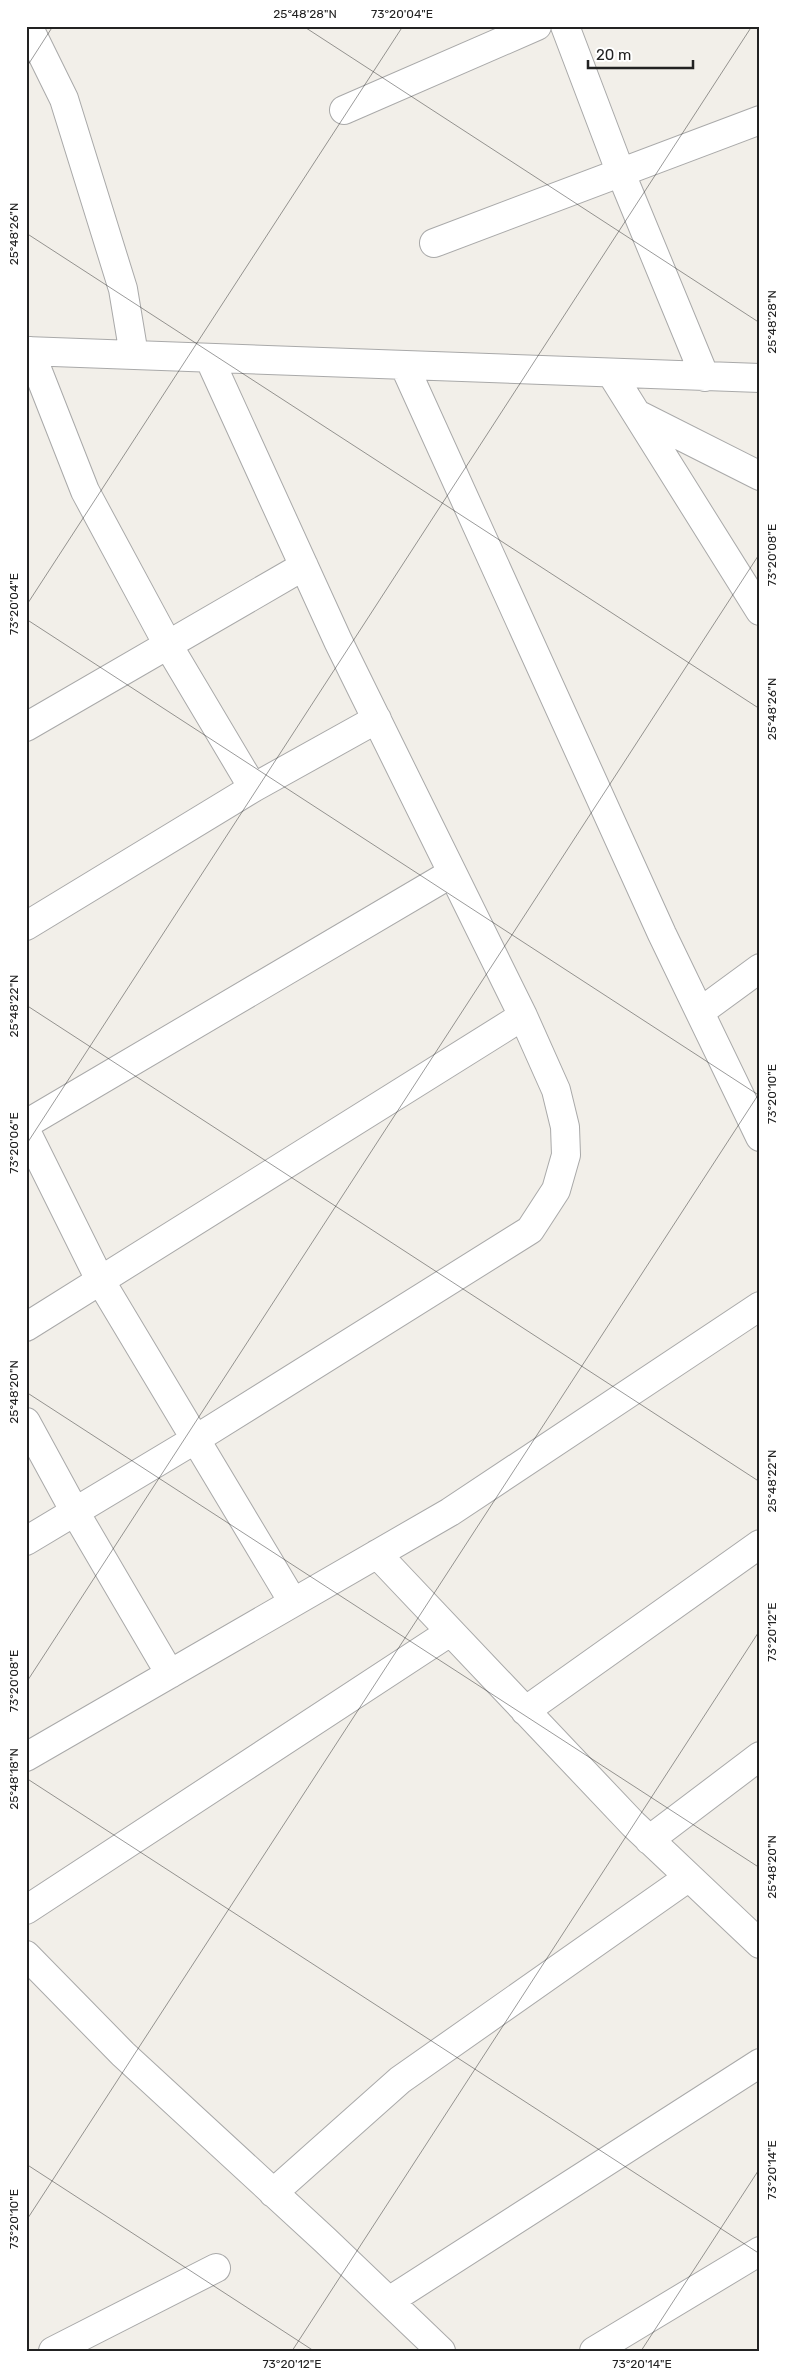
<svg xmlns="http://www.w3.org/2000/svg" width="786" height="2377" font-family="Rubik,sans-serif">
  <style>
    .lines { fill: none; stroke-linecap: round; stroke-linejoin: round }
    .street-casing { stroke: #a9a9a9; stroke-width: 30 }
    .street { stroke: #fff; stroke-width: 28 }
    .ticks { fill: none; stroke: #222; stroke-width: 1; stroke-opacity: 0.45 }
    .neatline { fill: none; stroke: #222; stroke-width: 2 }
    .ticks-label { font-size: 12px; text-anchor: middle; fill: #222 }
  </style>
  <rect width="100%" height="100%" fill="#f2efe9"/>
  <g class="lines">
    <defs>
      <path id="street" d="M28,26L64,99L123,289L134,355
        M565,26L620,171L705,377
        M344,110L537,26
        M434,243L760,120
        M26,351L760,378
        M30,351L85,491L168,645L253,788
        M404,365L662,934L760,1137
        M611,373L760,611
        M637,414L760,476
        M26,727L304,566
        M26,926L253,788L377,719
        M700,1012L760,968
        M26,1124L452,873
        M26,1131L100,1280L293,1602
        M26,1327L523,1016
        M26,1422L75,1512L170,1674
        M26,1541L196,1439L530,1230L556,1190L566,1155L565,1127L556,1090L523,1016L338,641L209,358
        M377,1554L633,1824L760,1944
        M525,1711L760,1544
        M26,1757L450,1512L760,1306
        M649,1840L760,1756
        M26,1910L450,1632
        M26,1955L123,2054L325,2240L441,2351
        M273,2193L400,2080L689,1877
        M389,2301L760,2063
        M53,2351L216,2268
        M594,2351L760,2251"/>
    </defs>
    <!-- street casing -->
    <use href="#street" class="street-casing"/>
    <!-- street -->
    <use href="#street" class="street"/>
  </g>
  <!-- ticks -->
  <path class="ticks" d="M303,26L760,323M26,68L53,26M26,233L760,709M26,606L403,26M26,619L760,1096M26,1005L760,1482M26,1145L752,26M26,1392L760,1868M26,1683L760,553M26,1778L760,2254M26,2164L314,2351M26,2221L760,1092M292,2351L760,1630M641,2351L760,2168"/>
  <!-- border -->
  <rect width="786" height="2377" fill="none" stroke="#ffffff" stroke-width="55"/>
  <!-- scale -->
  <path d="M588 60v8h105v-8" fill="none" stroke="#222222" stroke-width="2.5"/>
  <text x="596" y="60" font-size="15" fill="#222222" stroke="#ffffff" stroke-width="4" paint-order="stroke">20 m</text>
  <rect x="28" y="28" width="730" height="2322" class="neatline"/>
  <g class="ticks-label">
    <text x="305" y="18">25°48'28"N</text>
    <text x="402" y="18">73°20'04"E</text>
    <text transform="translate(14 234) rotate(-90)" y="4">25°48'26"N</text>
    <text transform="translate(772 322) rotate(-90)" y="4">25°48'28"N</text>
    <text transform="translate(772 555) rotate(-90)" y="4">73°20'08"E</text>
    <text transform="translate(14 604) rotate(-90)" y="4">73°20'04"E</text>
    <text transform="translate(772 709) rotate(-90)" y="4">25°48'26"N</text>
    <text transform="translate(14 1006) rotate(-90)" y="4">25°48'22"N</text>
    <text transform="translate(772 1094) rotate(-90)" y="4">73°20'10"E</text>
    <text transform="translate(14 1143) rotate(-90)" y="4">73°20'06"E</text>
    <text transform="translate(14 1392) rotate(-90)" y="4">25°48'20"N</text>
    <text transform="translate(772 1481) rotate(-90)" y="4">25°48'22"N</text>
    <text transform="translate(772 1632) rotate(-90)" y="4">73°20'12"E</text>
    <text transform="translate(14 1681) rotate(-90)" y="4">73°20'08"E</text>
    <text transform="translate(14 1779) rotate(-90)" y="4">25°48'18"N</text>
    <text transform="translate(772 1867) rotate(-90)" y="4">25°48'20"N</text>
    <text transform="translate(772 2170) rotate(-90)" y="4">73°20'14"E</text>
    <text transform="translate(14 2219) rotate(-90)" y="4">73°20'10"E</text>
    <text x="292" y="2368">73°20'12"E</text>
    <text x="642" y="2368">73°20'14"E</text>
  </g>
</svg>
